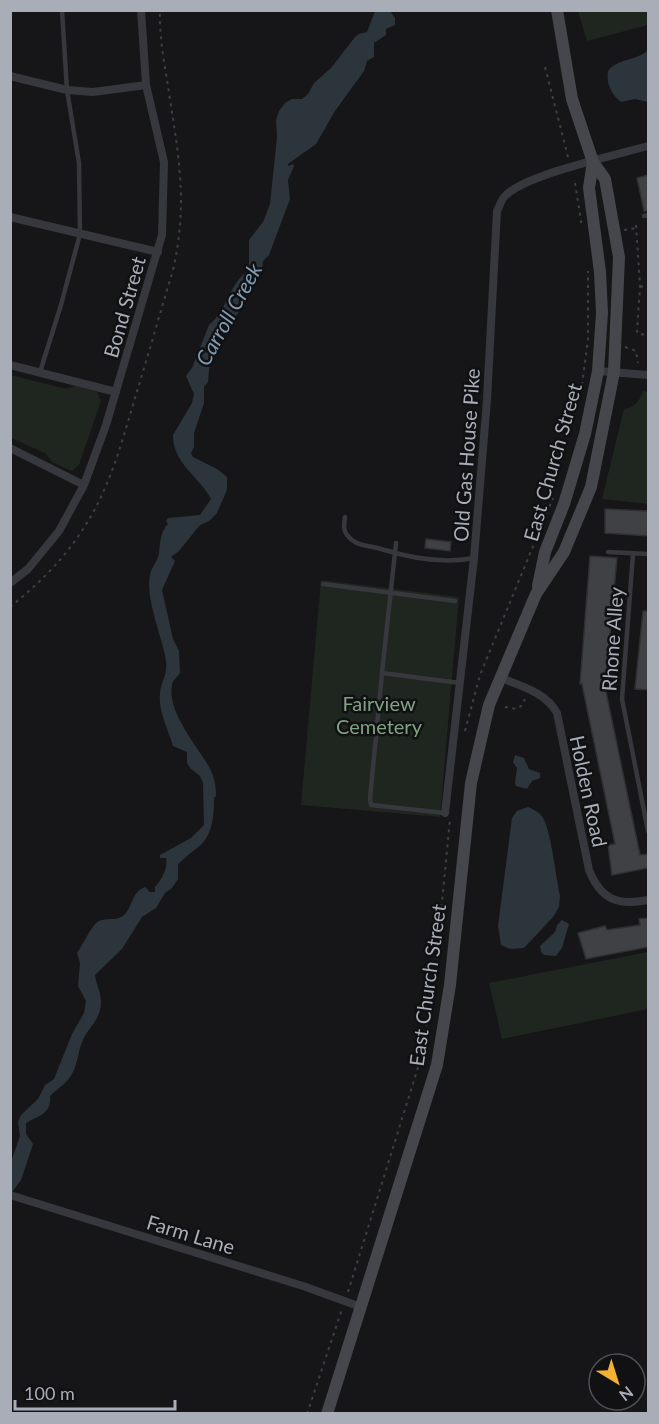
<svg xmlns="http://www.w3.org/2000/svg" width="659" height="1424" font-family="Lato,sans-serif">
  <style>
    .green { fill: #1e261f }
    .water { fill: #2c353c }
    .building { fill: #404145; stroke: #303034; stroke-width: 1.5 }
    .lines { fill: none; stroke-linecap: round; stroke-linejoin: round }
    .path { stroke: #3d3f44; stroke-width: 2; stroke-dasharray: 3 4.5; stroke-linecap: butt }
    .service { stroke: #37383d; stroke-width: 4.5 }
    .minor { stroke: #37383d; stroke-width: 8 }
    .secondary { stroke: #45474d; stroke-width: 12 }
    .labels { text-anchor: middle; dominant-baseline: central; stroke-width: 5; stroke-linejoin: round; paint-order: stroke }
    .street-label { font-size: 20px; fill: #a8adb8; stroke: #111113 }
    .park-label { font-size: 20px; fill: #7fa381; stroke: #111113 }
    .water-label { font-size: 21px; font-style: italic; fill: #7f9bb3; stroke: #111113 }
  </style>
  <rect width="100%" height="100%" fill="#161618"/>
  <!-- green -->
  <path class="green" d="M578,11H648V25L587,41Z
    M10,375L66,389L76,386L97,392L101,401L79,465L72,471L52,462L45,453L11,438Z
    M643,391L648,392V504L602,499L624,409C635,407 639,402 643,391Z
    M321,580L459,597L440,817L301,805Z
    M648,952V1009L502,1039L489,983Z"/>
  <!-- water -->
  <path class="water" d="M375,11H390L395,18V25L386,29V35L374,43V57L367,61L364,71L335,111L316,144L288,164V166L293,164L294,166L288,180L290,199L269,255L263,261L262,270L254,279L241,309L216,344L210,359L208,382L204,387V403L194,433V447L191,453L193,457L217,469L227,477V490L217,513L209,521L200,525L179,551L171,557L175,561L162,590L173,639L179,651L180,673C177,678 173,679 172,685C167,711 195,743 208,765C214,775 216,785 216,796L214,798C214,815 213,837 197,848C190,853 185,858 178,864V879L172,888L165,893L156,908L142,917L122,949L95,975C96,985 101,992 101,1002C101,1019 89,1027 83,1040C78,1050 78,1063 73,1072C68,1083 58,1088 50,1096C52,1114 37,1116 26,1123V1134L33,1144L21,1180L13,1191L11,1203V1162L20,1136L18,1122L21,1115L38,1099L45,1085L54,1079L72,1034L84,1013L86,1001L78,986L80,963L77,953C83,945 92,924 99,921C108,917 119,922 126,913C133,904 132,892 145,887L150,892H155V887C162,879 168,869 166,858H160V855L191,838L204,825L203,783L200,776L190,768L187,763V752L173,746C168,729 158,711 160,693C161,682 168,674 166,661C163,638 143,595 151,571C154,565 157,561 159,554C160,544 160,532 168,524L166,521L168,518L200,515L211,499C199,476 173,464 173,435L192,403L194,394L186,376L192,368L209,325C228,310 228,284 249,270V240L263,222L270,204L277,137L276,120L279,111L285,103L292,99H302L308,94L314,83L331,68L355,37L359,34L367,32Z
    M648,50V102L635,99L621,102C611,94 606,83 608,71C618,58 637,61 648,50Z
    M515,755L524,758L529,769L540,773V778L532,781L527,789L516,786L515,783L517,768L513,762Z
    M528,807C534,810 540,812 543,818C551,831 556,878 560,896L559,907L553,917L524,948L510,949L501,945L498,926L512,818L517,811Z
    M562,920L569,924L562,948L556,956L544,955L541,952L540,946L555,932L557,925Z"/>
  <!-- building -->
  <path class="building" d="M648,175V211H644L637,178Z
    M605,509L648,511V536L605,533Z
    M426,539L451,542L450,551L425,548Z
    M590,556L617,558L605,687L640,855L648,854V868L612,875L608,845L615,844L582,684H580Z
    M643,611H648V690L635,689Z
    M648,918V947L586,959L578,933L605,926L607,930L640,925L639,919Z"/>
  <g class="lines">
    <!-- path -->
    <path class="path" d="M545,67L568,157
      M575,183L582,227
      M636,225L640,286L637,331L638,334L648,335
      M624,230L636,228
      M640,286L648,288
      M625,347L636,351L638,363
      M582,385L588,339V271
      M10,607C39,584 65,558 85,526C110,487 122,442 135,398C148,356 160,313 173,270C188,204 179,158 169,93C165,66 159,38 160,10
      M505,707L516,709L521,706L525,699
      M465,731L480,675L553,498
      M348,1292L420,1061L435,976L450,819
      M307,1414L342,1309"/>
    <!-- service -->
    <path class="service" d="M644,216L648,215
      M40,372L61,305L80,234L79,163L67,90L62,10
      M345,517C344,524 343,530 347,535C356,547 369,545 381,549C410,558 444,564 474,558
      M608,552L648,554
      M633,554L622,699L648,831
      M323,584L455,601
      M382,673L396,543
      M445,813L371,805L370,799L382,673L460,683"/>
    <!-- minor -->
    <path class="minor" d="M10,76L67,90L93,92L146,85
      M10,217L158,252
      M10,365L116,392
      M598,371L648,375
      M10,448L84,485
      M10,583L28,569L59,531L84,485L106,425L162,235L164,162L146,85L141,10
      M499,677C520,686 546,692 557,713L589,870C601,900 618,906 648,900
      M445,813L474,558L487,400L497,211C500,206 501,199 506,195C528,174 616,155 648,146
      M10,1195L303,1286L361,1307"/>
    <!-- secondary -->
    <path class="secondary" d="M538,586L545,552L564,504L585,434L598,371L602,313L600,272L589,188L593,162
      M327,1414L437,1065L450,985L471,783L489,705L536,594L564,552L591,487L614,372L619,257L605,179L593,162L572,99L557,10"/>
  </g>
  <g class="labels">
    <!-- street labels -->
    <g class="street-label">
      <text transform="translate(124 307) rotate(-74)">Bond Street</text>
      <text transform="translate(466 455) rotate(-86)">Old Gas House Pike</text>
      <text transform="translate(552 462) rotate(-74)">East Church Street</text>
      <text transform="translate(612 639) rotate(-86)">Rhone Alley</text>
      <text transform="translate(589 791) rotate(78)">Holden Road</text>
      <text transform="translate(427 985) rotate(-82)">East Church Street</text>
      <text transform="translate(191 1234) rotate(17)">Farm Lane</text>
    </g>
    <!-- park labels -->
    <g class="park-label">
      <text x="379" y="703">Fairview<tspan x="379" dy="23">Cemetery</tspan></text>
    </g>
    <!-- water labels -->
    <g class="water-label">
      <text transform="translate(228 314) rotate(-61)">Carroll Creek</text>
    </g>
  </g>
  <!-- border -->
  <rect width="659" height="1424" fill="none" stroke="#a8adb8" stroke-width="24"/>
  <!-- north arrow -->
  <g transform="translate(617 1382) rotate(142)"><circle r="28" fill="#111113" stroke="#4d4f55" stroke-width="1.5"/>
  <path d="M0-4.5L10 22L0 15L-10 22Z" fill="#f2b134"/>
  <text y="-9" font-size="16" font-weight="bold" text-anchor="middle" fill="#a8adb8">N</text>
  </g>
  <!-- scale -->
  <path d="M15 1400v9h160v-9" fill="none" stroke="#a8adb8" stroke-width="3"/>
  <text x="24" y="1400" font-size="18" fill="#a8adb8" stroke="#111113" stroke-width="4.5" paint-order="stroke">100 m</text>
</svg>
